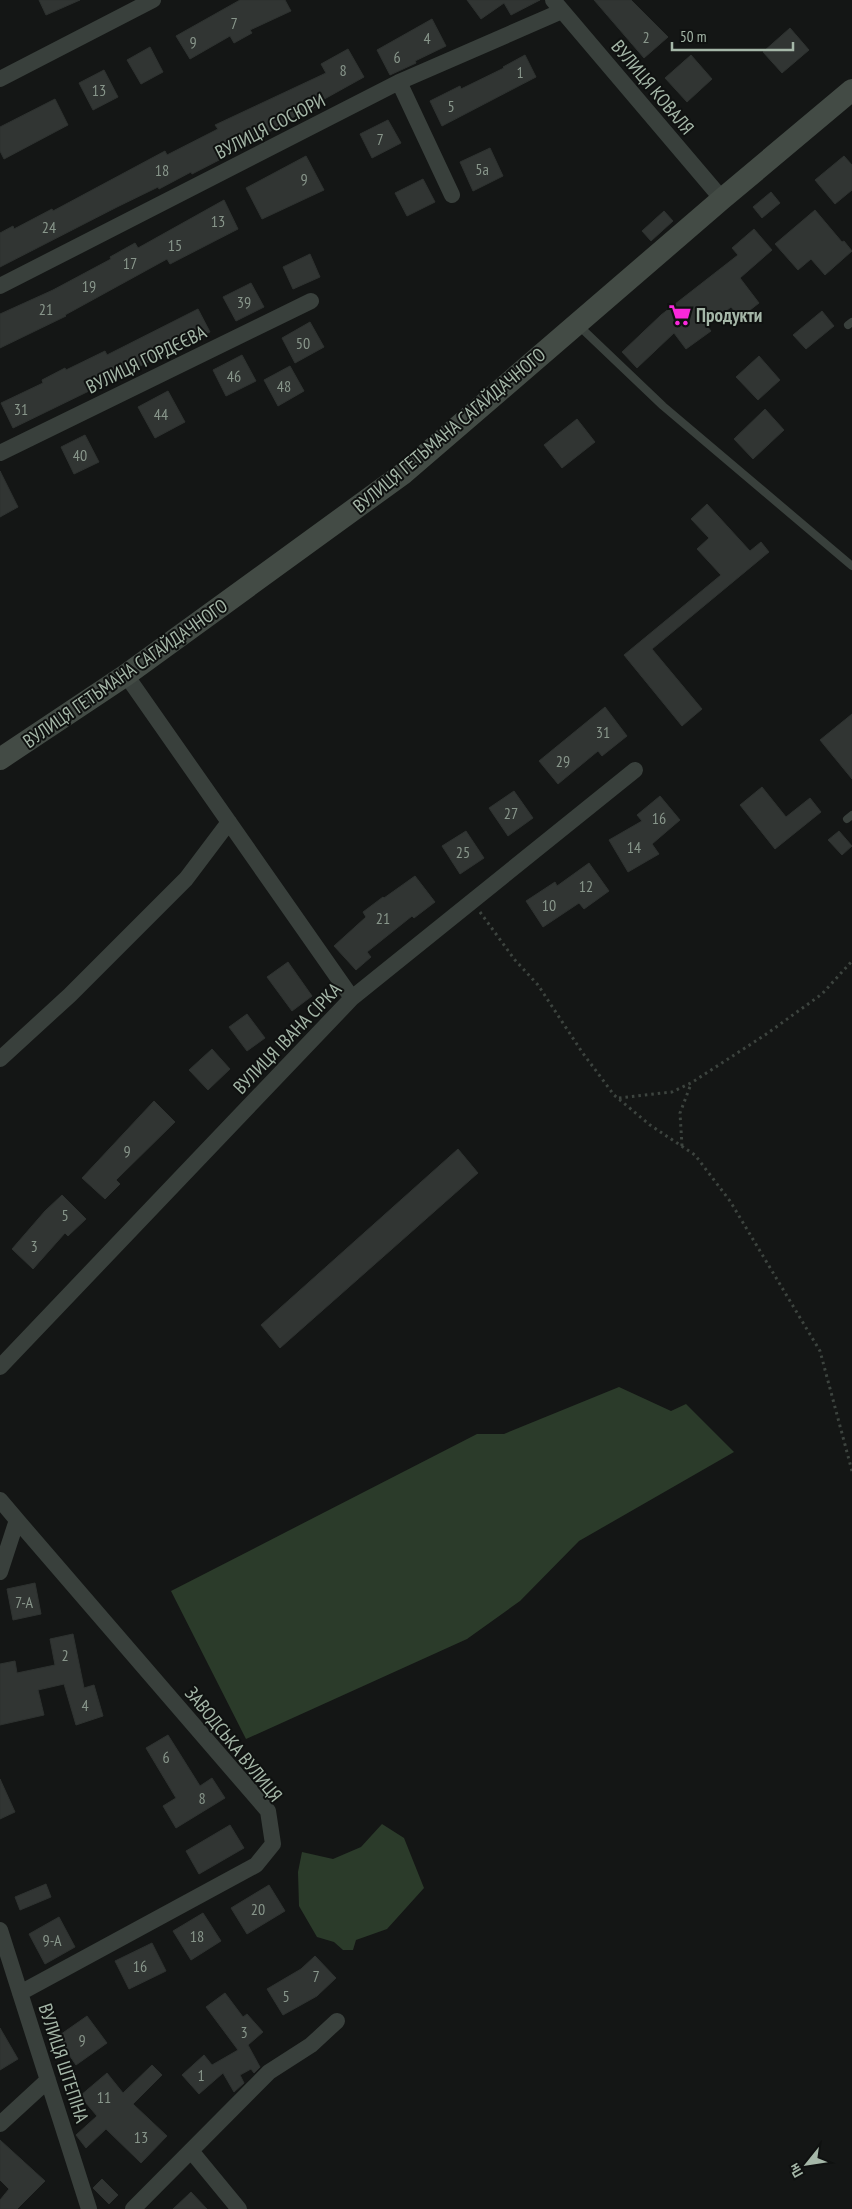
<svg xmlns="http://www.w3.org/2000/svg" width="852" height="2209" font-family="'PT Sans Narrow',sans-serif">
  <style>
    .water { fill: #2b3b2a }
    .building { fill: #313533; stroke: #2e3230 }
    .lines { fill: none; stroke-linecap: round; stroke-linejoin: round }
    .path { stroke: #3d443f; stroke-width: 3; stroke-dasharray: 2.5 4; stroke-linecap: butt }
    .service { stroke: #39403c; stroke-width: 8 }
    .minor { stroke: #39403c; stroke-width: 16 }
    .secondary { stroke: #434b45; stroke-width: 22 }
    .labels { text-anchor: middle; dominant-baseline: central; stroke-width: 4; stroke-linejoin: round; paint-order: stroke }
    .number-label { font-size: 16px; fill: #88968b }
    .street-label { font-size: 19px; fill: #a5b7a8; stroke: #0f1110 }
    .poi-label { font-size: 19px; font-weight: bold; fill: #a5b7a8; stroke: #0f1110; text-anchor: start }
  </style>
  <rect width="100%" height="100%" fill="#141615"/>
  <!-- water -->
  <path class="water" d="M619,1387L671,1411L686,1404L734,1452L579,1541L520,1601L467,1639L246,1739L171,1591L477,1434H504Z
    M382,1824L404,1838L424,1888L387,1929L356,1940L353,1950H343L334,1942L317,1937L299,1906L298,1872L302,1852L333,1859L361,1847Z"/>
  <!-- building -->
  <path class="building" d="M39,0H80L46,15Z
    M240,0H285L291,11L250,30L252,33L234,43L230,36L190,59L176,36Z
    M467,0H540L511,15L504,3L481,19Z
    M594,0H631L668,37L644,58Z
    M432,19L446,46L415,61L416,63L390,75L377,50Z
    M790,28L809,50L782,73L763,52Z
    M150,47L163,72L141,84L127,60Z
    M348,49L364,77L319,102L320,105L285,121L286,124L251,140L252,143L192,174L191,172L159,189L158,187L117,207L0,267V233L13,226L14,229L52,209L53,211L165,151L167,155L218,129L215,125L326,73L321,64Z
    M525,55L536,77L442,126L430,101L460,86L461,89L504,68L503,67Z
    M691,55L712,79L687,102L665,78Z
    M104,70L118,97L93,110L79,83Z
    M55,99L68,125L4,159L0,151V127Z
    M388,120L401,143L372,158L360,134Z
    M490,148L503,176L473,191L460,162Z
    M306,156L324,190L262,219L246,188Z
    M844,156L852,165V190L835,204L815,180Z
    M423,179L435,202L407,216L395,193Z
    M771,192L780,203L762,218L753,207Z
    M224,200L238,229L170,264L167,259L65,315L66,316L0,348V314L53,290L111,259L110,257L135,243L138,248Z
    M815,210L842,242L844,241L852,251L825,275L811,259L798,270L775,244Z
    M664,211L673,221L651,241L642,231Z
    M754,229L772,250L740,278L759,303L740,318L731,307L707,326L711,331L686,349L674,333L637,368L622,352L661,315L738,255L732,248Z
    M310,254L320,277L293,289L283,267Z
    M251,283L264,307L236,321L223,297Z
    M198,309L210,332L13,428L1,403L43,383L42,380L65,368L66,370L105,351L107,355Z
    M822,311L834,326L806,349L793,335Z
    M310,322L324,347L295,363L282,338Z
    M242,355L256,381L226,396L213,370Z
    M759,356L780,380L758,400L736,377Z
    M290,366L304,391L278,406L264,380Z
    M168,391L185,422L155,438L138,407Z
    M765,409L784,430L753,459L734,439Z
    M577,419L595,442L562,468L544,445Z
    M85,435L99,462L74,474L61,447Z
    M0,471L18,507L0,517Z
    M707,504L750,551L761,542L769,552L652,649L702,709L682,726L624,655L721,575L697,549L709,538L691,519Z
    M605,707L627,736L602,756L598,751L558,784L539,761Z
    M852,714V779L820,740Z
    M762,787L786,817L810,798L821,812L775,849L740,805Z
    M514,791L533,818L508,836L489,808Z
    M660,796L680,820L652,844L659,854L628,872L609,840L642,821L637,815Z
    M466,831L484,858L460,874L442,846Z
    M839,831L852,846L842,855L828,840Z
    M589,863L609,891L584,909L579,903L543,927L526,901L555,882L557,886Z
    M415,876L435,902L414,918L412,916L367,952L371,957L356,970L334,946L366,917L363,912L383,897L384,898Z
    M288,962L312,996L292,1011L267,977Z
    M247,1014L265,1038L247,1051L229,1027Z
    M212,1049L230,1069L208,1090L189,1070Z
    M154,1101L175,1122L116,1180L120,1184L105,1199L82,1178Z
    M458,1149L478,1173L280,1348L261,1325Z
    M62,1195L86,1219L68,1236L65,1233L33,1269L12,1249L45,1211Z
    M35,1583L41,1614L13,1620L7,1589Z
    M73,1634L84,1688L94,1685L103,1716L76,1725L64,1684L38,1690L44,1715L0,1725V1664L15,1661L17,1673L55,1665L50,1639Z
    M168,1735L200,1786L212,1778L225,1798L176,1828L163,1806L176,1798L146,1748Z
    M0,1779L15,1812L0,1819Z
    M230,1825L244,1848L199,1874L186,1851Z
    M46,1884L51,1897L20,1910L15,1897Z
    M269,1885L285,1911L247,1934L231,1908Z
    M203,1913L221,1941L191,1960L173,1931Z
    M59,1917L75,1947L45,1964L29,1934Z
    M152,1943L166,1971L129,1989L115,1961Z
    M315,1956L336,1978L317,1996L283,2015L267,1989L301,1969Z
    M225,1993L243,2017L247,2014L263,2032L248,2045L260,2067L254,2073L251,2069L240,2075L244,2083L234,2092L223,2073L199,2094L182,2075L204,2055L212,2065L238,2050L206,2007Z
    M87,2016L107,2043L76,2065L57,2037Z
    M0,2028L18,2059L0,2070Z
    M152,2065L162,2075L133,2104L167,2136L141,2163L106,2129L86,2148L76,2135L97,2116L80,2096L107,2073L123,2093Z
    M0,2140L45,2181L17,2209H0V2200L9,2189L0,2180Z
    M102,2179L118,2195L109,2204L93,2188Z
    M191,2192L207,2209H173Z"/>
  <g class="lines">
    <!-- path -->
    <path class="path" d="M480,912L515,960L538,985L582,1052L614,1095L650,1125L695,1155L730,1201L820,1351L852,1471
      M619,1098L672,1092L691,1083L765,1035L822,994L852,961
      M682,1146L680,1113L691,1084"/>
    <!-- service -->
    <path class="service" d="M578,325L663,406L852,566
      M848,325L852,322
      M847,819L852,815"/>
    <!-- minor -->
    <path class="minor" d="M553,0L722,199
      M0,79L153,0
      M399,82L452,195
      M0,286L399,82L562,11
      M0,453L311,301
      M126,675L352,998
      M0,1059L70,995L186,879L229,822
      M0,1367L352,998L635,770
      M0,1500L17,1520L0,1572
      M17,1520L268,1811L273,1844L256,1865L20,1993
      M0,1930L89,2209
      M0,2124L48,2080
      M192,2152L239,2209
      M133,2209L269,2072L311,2045L337,2021"/>
    <!-- secondary -->
    <path class="secondary" d="M0,759L126,675L404,473L722,199L852,90"/>
  </g>
  <!-- icons -->
  <defs>
    <symbol id="supermarket-bare" viewBox="-9 -9 18 18"><path d="M-6-5.5h2.5l.6 2H6L4.5 2H-2.5L-4.4-4H-6ZM-1.5 3.2a1.3 1.3 0 1 0 .1 0ZM3 3.2a1.3 1.3 0 1 0 .1 0Z" fill="#fa28db" stroke="#0f1110" stroke-width="2.5" paint-order="stroke"/></symbol>
  </defs>
  <g fill-rule="evenodd">
    <use href="#supermarket-bare" x="664" y="299" width="32" height="32"/>
  </g>
  <g class="labels">
    <!-- number labels -->
    <g class="number-label">
      <text x="234" y="23">7</text>
      <text x="646" y="37">2</text>
      <text x="427" y="38">4</text>
      <text x="193" y="42">9</text>
      <text x="397" y="57">6</text>
      <text x="343" y="70">8</text>
      <text x="520" y="72">1</text>
      <text x="99" y="90">13</text>
      <text x="451" y="106">5</text>
      <text x="380" y="139">7</text>
      <text x="482" y="169">5а</text>
      <text x="162" y="170">18</text>
      <text x="304" y="179">9</text>
      <text x="218" y="221">13</text>
      <text x="49" y="227">24</text>
      <text x="175" y="245">15</text>
      <text x="130" y="263">17</text>
      <text x="89" y="286">19</text>
      <text x="244" y="302">39</text>
      <text x="46" y="309">21</text>
      <text x="303" y="343">50</text>
      <text x="234" y="376">46</text>
      <text x="284" y="386">48</text>
      <text x="21" y="409">31</text>
      <text x="161" y="414">44</text>
      <text x="80" y="455">40</text>
      <text x="603" y="732">31</text>
      <text x="563" y="761">29</text>
      <text x="511" y="813">27</text>
      <text x="659" y="818">16</text>
      <text x="634" y="847">14</text>
      <text x="463" y="852">25</text>
      <text x="586" y="886">12</text>
      <text x="549" y="905">10</text>
      <text x="383" y="918">21</text>
      <text x="127" y="1151">9</text>
      <text x="65" y="1215">5</text>
      <text x="34" y="1246">3</text>
      <text x="24" y="1602">7-А</text>
      <text x="65" y="1655">2</text>
      <text x="85" y="1705">4</text>
      <text x="166" y="1757">6</text>
      <text x="202" y="1798">8</text>
      <text x="258" y="1909">20</text>
      <text x="197" y="1936">18</text>
      <text x="52" y="1940">9-А</text>
      <text x="140" y="1966">16</text>
      <text x="316" y="1976">7</text>
      <text x="286" y="1996">5</text>
      <text x="244" y="2032">3</text>
      <text x="82" y="2040">9</text>
      <text x="201" y="2075">1</text>
      <text x="104" y="2097">11</text>
      <text x="141" y="2137">13</text>
    </g>
    <!-- street labels -->
    <g class="street-label">
      <text transform="translate(653 87) rotate(50)">ВУЛИЦЯ КОВАЛЯ</text>
      <text transform="translate(270 126) rotate(-27)">ВУЛИЦЯ СОСЮРИ</text>
      <text transform="translate(146 359) rotate(-26)">ВУЛИЦЯ ГОРДЄЄВА</text>
      <text transform="translate(449 430) rotate(-40)">ВУЛИЦЯ ГЕТЬМАНА САГАЙДАЧНОГО</text>
      <text transform="translate(125 673) rotate(-35)">ВУЛИЦЯ ГЕТЬМАНА САГАЙДАЧНОГО</text>
      <text transform="translate(287 1038) rotate(-46)">ВУЛИЦЯ ІВАНА СІРКА</text>
      <text transform="translate(234 1744) rotate(51)">ЗАВОДСЬКА ВУЛИЦЯ</text>
      <text transform="translate(64 2063) rotate(72)">ВУЛИЦЯ ШТЕПІНА</text>
    </g>
    <!-- poi labels -->
    <g class="poi-label">
      <text x="696" y="315">Продукти</text>
    </g>
  </g>
  <!-- north arrow -->
  <g transform="translate(807 2164) rotate(240)" stroke="#0f1110" stroke-width="4" paint-order="stroke">
  <path d="M0-4L9 19L0 12L-9 19Z" fill="#a5b7a8"/>
  <text y="-8" font-size="14" font-weight="bold" text-anchor="middle" fill="#a5b7a8">Пн</text>
  </g>
  <!-- scale -->
  <path d="M672 42v8h121v-8" fill="none" stroke="#a5b7a8" stroke-width="2.5"/>
  <text x="680" y="42" font-size="15" fill="#a5b7a8" stroke="#0f1110" stroke-width="4" paint-order="stroke">50 m</text>
</svg>
